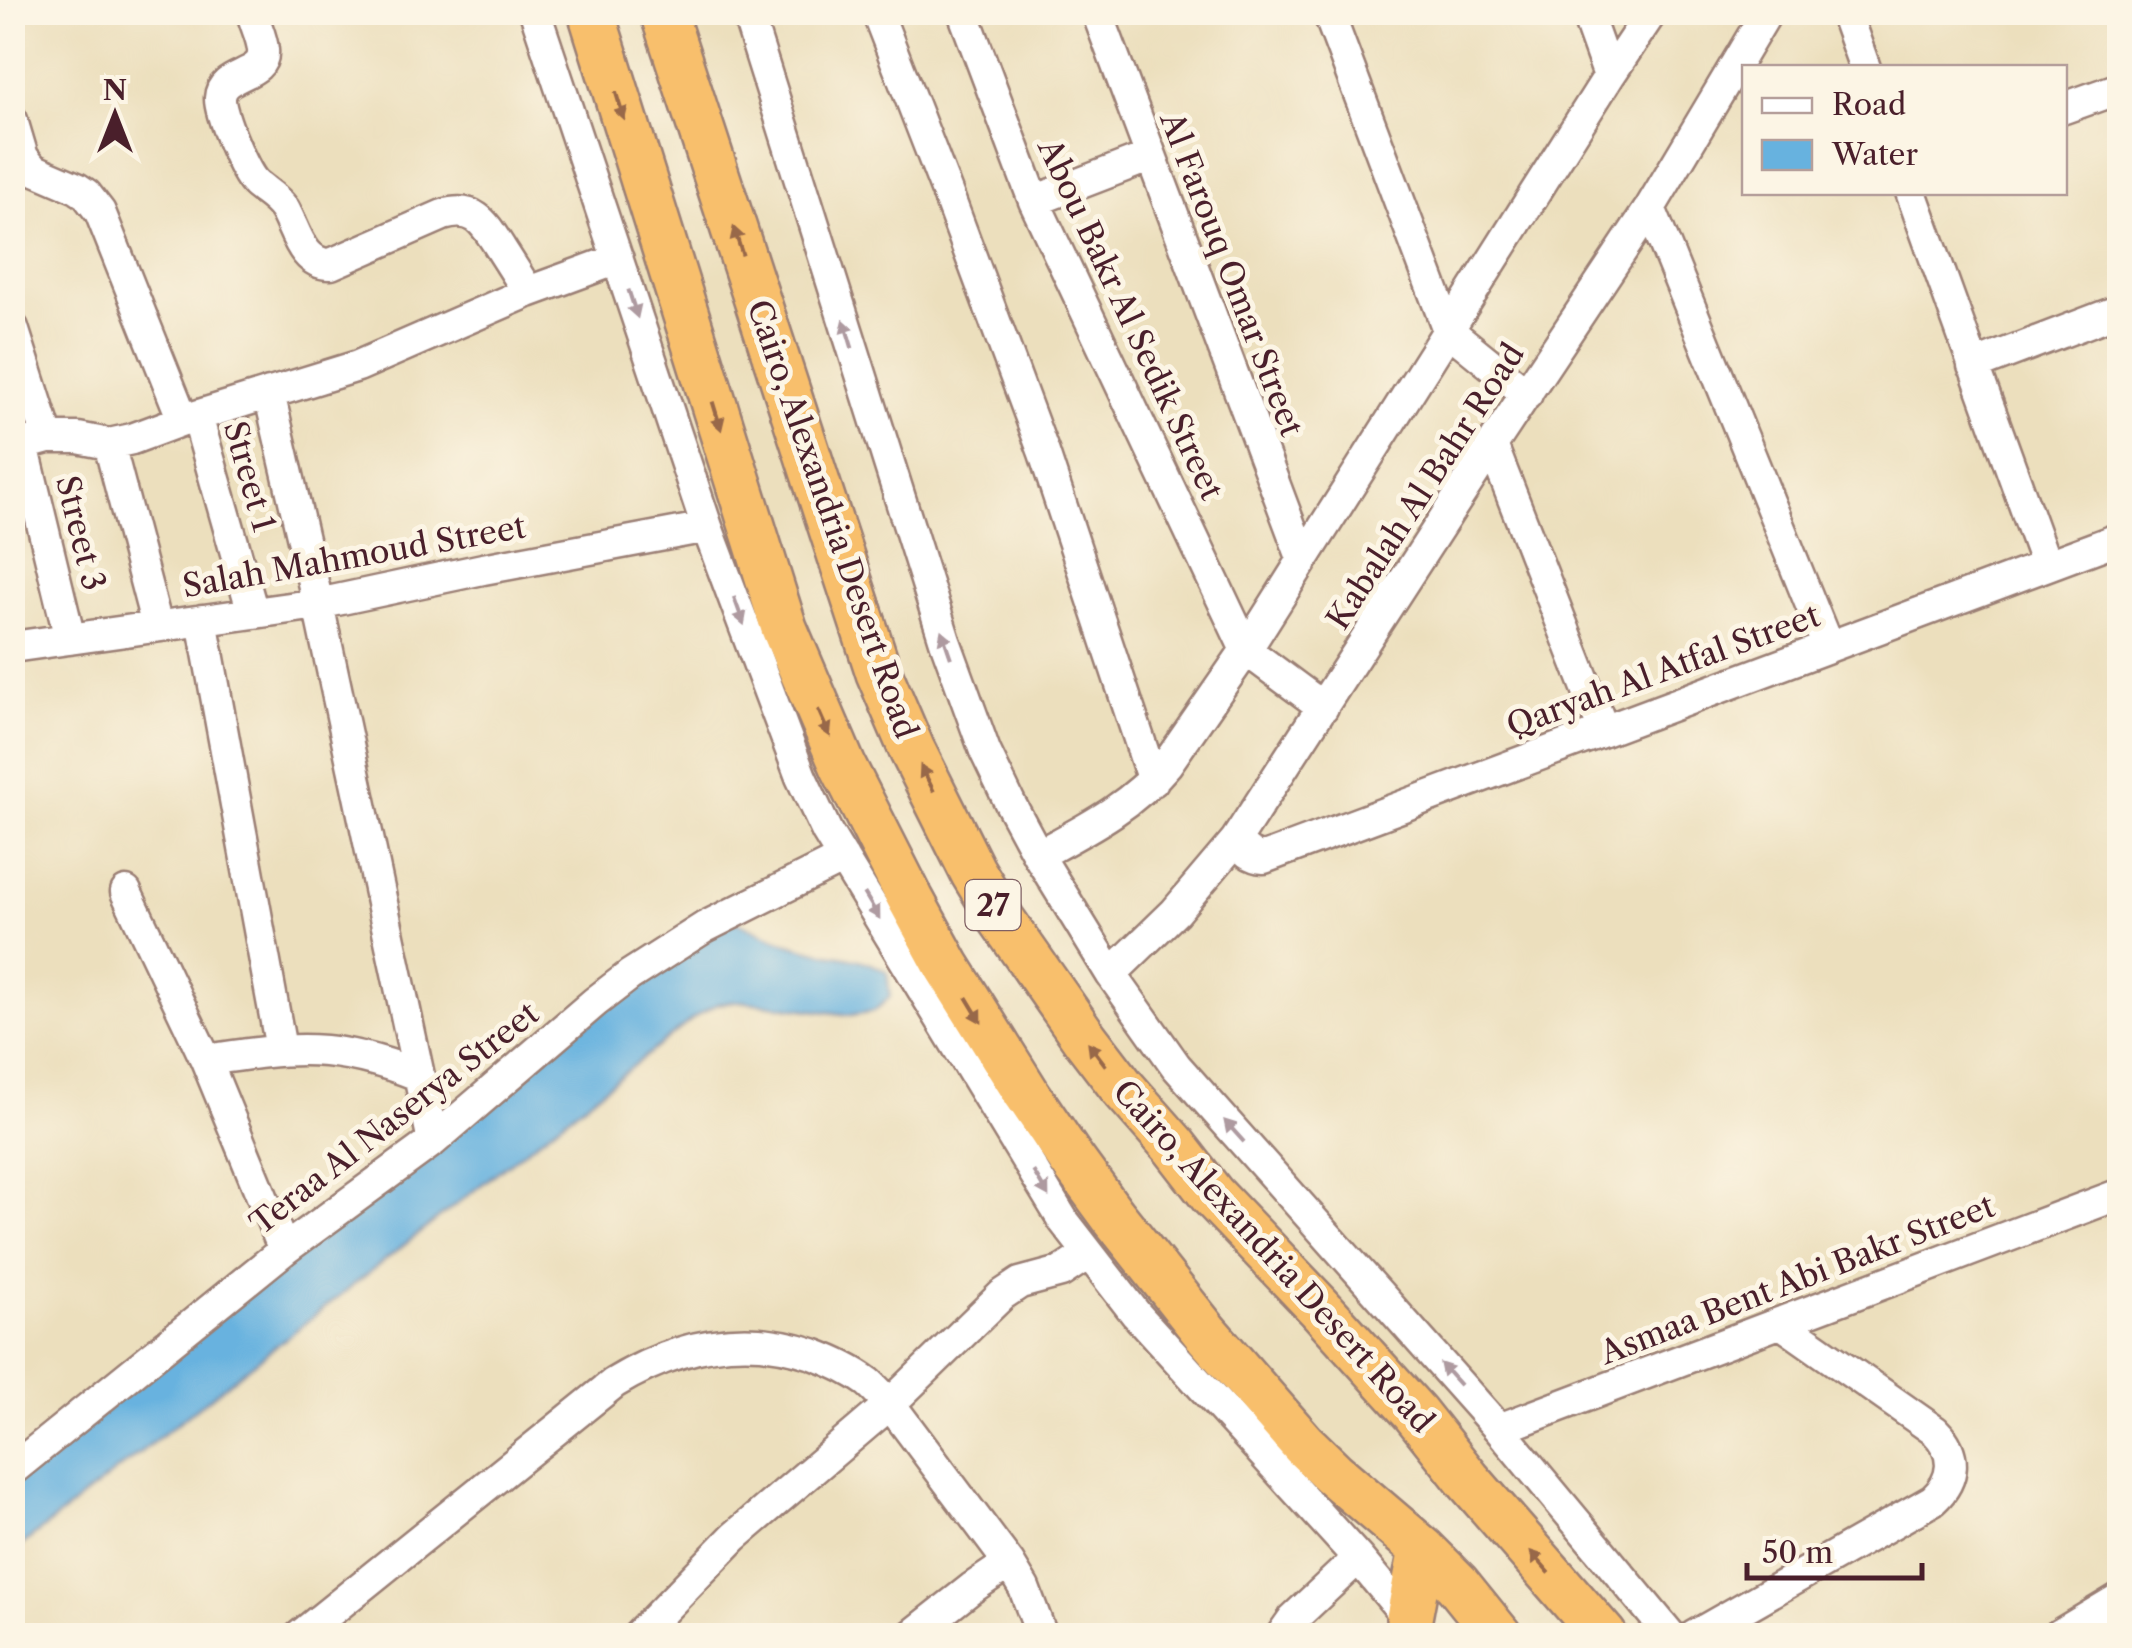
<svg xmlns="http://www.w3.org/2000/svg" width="2132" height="1648" font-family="'Libre Caslon Text',serif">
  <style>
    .water { fill: #67b2df; stroke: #586885; stroke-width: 2.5 }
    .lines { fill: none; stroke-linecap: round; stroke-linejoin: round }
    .minor-casing { stroke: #9b7f74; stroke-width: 35 }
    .highway-casing { stroke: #9b7f74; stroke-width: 50 }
    .minor { stroke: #fff; stroke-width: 30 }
    .highway { stroke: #f8bf6c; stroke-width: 45 }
    .oneway { fill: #986748 }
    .oneway2 { fill: #ae9aa0 }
    .labels { text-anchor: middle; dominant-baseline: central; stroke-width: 10; stroke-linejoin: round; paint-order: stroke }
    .shield { fill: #fcf5e5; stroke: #7f5f63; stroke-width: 2.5 }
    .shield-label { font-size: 30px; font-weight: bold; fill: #4a1f2b }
    .street-label { font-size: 32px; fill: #4a1f2b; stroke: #fcf5e5 }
  </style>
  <rect width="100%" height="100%" fill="#fcf5e5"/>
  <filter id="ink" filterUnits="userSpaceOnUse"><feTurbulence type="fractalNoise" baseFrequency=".01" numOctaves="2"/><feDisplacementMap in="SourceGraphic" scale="20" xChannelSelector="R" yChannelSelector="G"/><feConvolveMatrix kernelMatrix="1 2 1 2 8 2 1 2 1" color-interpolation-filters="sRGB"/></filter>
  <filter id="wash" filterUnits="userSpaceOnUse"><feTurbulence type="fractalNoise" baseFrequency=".0048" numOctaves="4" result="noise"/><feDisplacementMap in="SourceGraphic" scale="40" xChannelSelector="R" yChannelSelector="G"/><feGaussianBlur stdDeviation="2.25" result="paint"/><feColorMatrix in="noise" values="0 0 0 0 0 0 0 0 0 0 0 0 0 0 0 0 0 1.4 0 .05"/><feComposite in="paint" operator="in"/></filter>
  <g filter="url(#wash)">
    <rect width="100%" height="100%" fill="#ecdfbd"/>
    <!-- water -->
    <path class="water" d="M730,918C757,932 789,946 819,952C845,958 863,957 887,972L890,997L874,1011L851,1015L739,1001L717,1004L695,1017L13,1552V1475L708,927Z"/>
  </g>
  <g filter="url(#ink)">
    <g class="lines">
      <defs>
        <path id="minor" d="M252,12C255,25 262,37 263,50C266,78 221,71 220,98C219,113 244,172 255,183C265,192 276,197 284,209C296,230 302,265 331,264L443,215C476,205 485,224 501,249C510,263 519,277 528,292
          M535,12L707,527L801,777L827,832L1063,1220L1136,1314L1358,1558L1423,1636
          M747,12L945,641L985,751L1010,803L1038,855L1111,974L1176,1066L1499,1429L1671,1636
          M877,12L947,192L1044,453L1153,781
          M963,12L1034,201L1246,650L1323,707
          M1097,12L1303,560
          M1328,12L1448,330L1527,394
          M1586,12L1609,76
          M1845,12L1865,68
          M2064,108L2120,88
          M12,120L23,157L33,169L77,188L86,194L100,212L183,420
          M1911,192L2046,565
          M1034,201L1151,156
          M1650,208L1828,647
          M13,328L48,438
          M1973,366L2120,310
          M269,393L318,604L433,1141
          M197,416L253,613
          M109,444L157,626
          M23,445L70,639
          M1492,445L1603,729
          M12,448L48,438H78L109,444L132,439L183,420L358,366L528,292L618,259
          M202,620L281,1049
          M12,647L318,604L483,569L707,527
          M1236,840C1245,851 1250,857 1264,858L2120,538
          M1038,855C1086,829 1132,806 1167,764L1246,650L1609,76L1652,12
          M126,892L206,1060L284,1250
          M1111,974L1175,912L1236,840L1492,445L1650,208L1767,12
          M206,1060C293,1047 335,1042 418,1075
          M1499,1429L2120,1194
          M12,1470L284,1250L433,1141L595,1002L630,975L705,927L843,858
          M300,1636L614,1383C675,1346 743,1330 813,1354C832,1361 852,1370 868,1382C875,1388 883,1397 890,1404L1009,1563L1024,1588L1042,1636
          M638,1636L734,1537L890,1404L1002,1295L1020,1283L1061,1272L1088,1254
          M911,1636L972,1588L1009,1563
          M1281,1636L1293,1619L1358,1558
          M1694,1636L1933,1500C1956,1479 1957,1453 1935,1431L1781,1323
          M2057,1636L2120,1598"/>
        <path id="highway" d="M591,12L784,628L843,766L911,900L947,966L1027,1094L1069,1156L1113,1216L1205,1332L1303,1444L1333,1473L1422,1549L1457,1584L1499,1636
          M663,12L879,673L912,750L973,872L1002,920L1086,1040L1122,1087L1174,1146L1212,1195L1319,1307L1415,1413L1468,1480L1604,1636
          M1409,1618L1422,1549"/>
      </defs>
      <!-- minor casing -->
      <use href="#minor" class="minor-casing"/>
      <!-- highway casing -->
      <use href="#highway" class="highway-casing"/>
      <!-- minor -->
      <use href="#minor" class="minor"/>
      <!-- highway -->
      <use href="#highway" class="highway"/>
    </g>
    <!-- one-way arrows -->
    <defs><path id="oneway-solid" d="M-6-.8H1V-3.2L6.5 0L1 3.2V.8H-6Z" transform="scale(2.5)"/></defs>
    <g class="oneway">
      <use href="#oneway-solid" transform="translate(620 106) rotate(73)"/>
      <use href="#oneway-solid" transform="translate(738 241) rotate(-108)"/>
      <use href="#oneway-solid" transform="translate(717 416) rotate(73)"/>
      <use href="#oneway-solid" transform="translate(824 723) rotate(66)"/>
      <use href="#oneway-solid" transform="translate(927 778) rotate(-117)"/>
      <use href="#oneway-solid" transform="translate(974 1010) rotate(59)"/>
      <use href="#oneway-solid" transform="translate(1097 1054) rotate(-127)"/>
      <use href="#oneway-solid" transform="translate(1540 1562) rotate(-131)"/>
    </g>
    <g class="oneway2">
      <use href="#oneway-solid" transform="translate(633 304) rotate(72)"/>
      <use href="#oneway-solid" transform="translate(848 334) rotate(-107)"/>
      <use href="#oneway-solid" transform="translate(739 611) rotate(70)"/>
      <use href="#oneway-solid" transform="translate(946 644) rotate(-109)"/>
      <use href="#oneway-solid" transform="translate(872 906) rotate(59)"/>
      <use href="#oneway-solid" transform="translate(1234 1131) rotate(-132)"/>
      <use href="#oneway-solid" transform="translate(1041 1184) rotate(59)"/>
      <use href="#oneway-solid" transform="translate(1450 1374) rotate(-132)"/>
    </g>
  </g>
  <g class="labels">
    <!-- shield labels -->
    <rect class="shield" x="965.5" y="880" width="55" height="50" rx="8"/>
    <g class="shield-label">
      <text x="993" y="905">27</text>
    </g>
    <!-- street labels -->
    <g class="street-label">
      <text transform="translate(1232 274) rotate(69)">Al Farouq Omar Street</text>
      <text transform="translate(1131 319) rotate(65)">Abou Bakr Al Sedik Street</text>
      <text transform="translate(250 476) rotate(74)">Street 1</text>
      <text transform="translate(1425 486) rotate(-57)">Kabalah Al Bahr Road</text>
      <text transform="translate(833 519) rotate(71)">Cairo, Alexandria Desert Road</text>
      <text transform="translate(81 533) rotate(76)">Street 3</text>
      <text transform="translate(354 556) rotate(-10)">Salah Mahmoud Street</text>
      <text transform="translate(1663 670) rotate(-20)">Qaryah Al Atfal Street</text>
      <text transform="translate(394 1118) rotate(-38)">Teraa Al Naserya Street</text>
      <text transform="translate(1274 1256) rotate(48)">Cairo, Alexandria Desert Road</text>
      <text transform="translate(1797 1279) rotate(-21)">Asmaa Bent Abi Bakr Street</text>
    </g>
  </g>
  <!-- margin -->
  <rect width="2132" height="1648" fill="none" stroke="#fcf5e5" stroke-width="50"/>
  <!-- legend -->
  <rect x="1742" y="65" width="325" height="130" fill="#fcf5e5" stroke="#b59f9b" stroke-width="2.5"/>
  <rect x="1762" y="98" width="50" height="15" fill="#ffffff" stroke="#b59f9b" stroke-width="2.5"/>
  <text x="1832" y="115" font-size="30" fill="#4a1f2b">Road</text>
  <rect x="1762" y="140" width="50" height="30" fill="#67b2df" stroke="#b59f9b" stroke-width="2.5"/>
  <text x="1832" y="165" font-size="30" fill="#4a1f2b">Water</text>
  <!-- north arrow -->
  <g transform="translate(115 115)" stroke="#fcf5e5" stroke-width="8" paint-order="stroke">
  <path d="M0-8L18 38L0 25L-18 38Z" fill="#4a1f2b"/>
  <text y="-15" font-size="28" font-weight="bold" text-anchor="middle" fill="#4a1f2b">N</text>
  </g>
  <!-- scale -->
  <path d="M1747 1563v15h175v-15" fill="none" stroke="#4a1f2b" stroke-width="5"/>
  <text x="1762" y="1563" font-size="30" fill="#4a1f2b" stroke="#fcf5e5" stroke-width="8" paint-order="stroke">50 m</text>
</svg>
